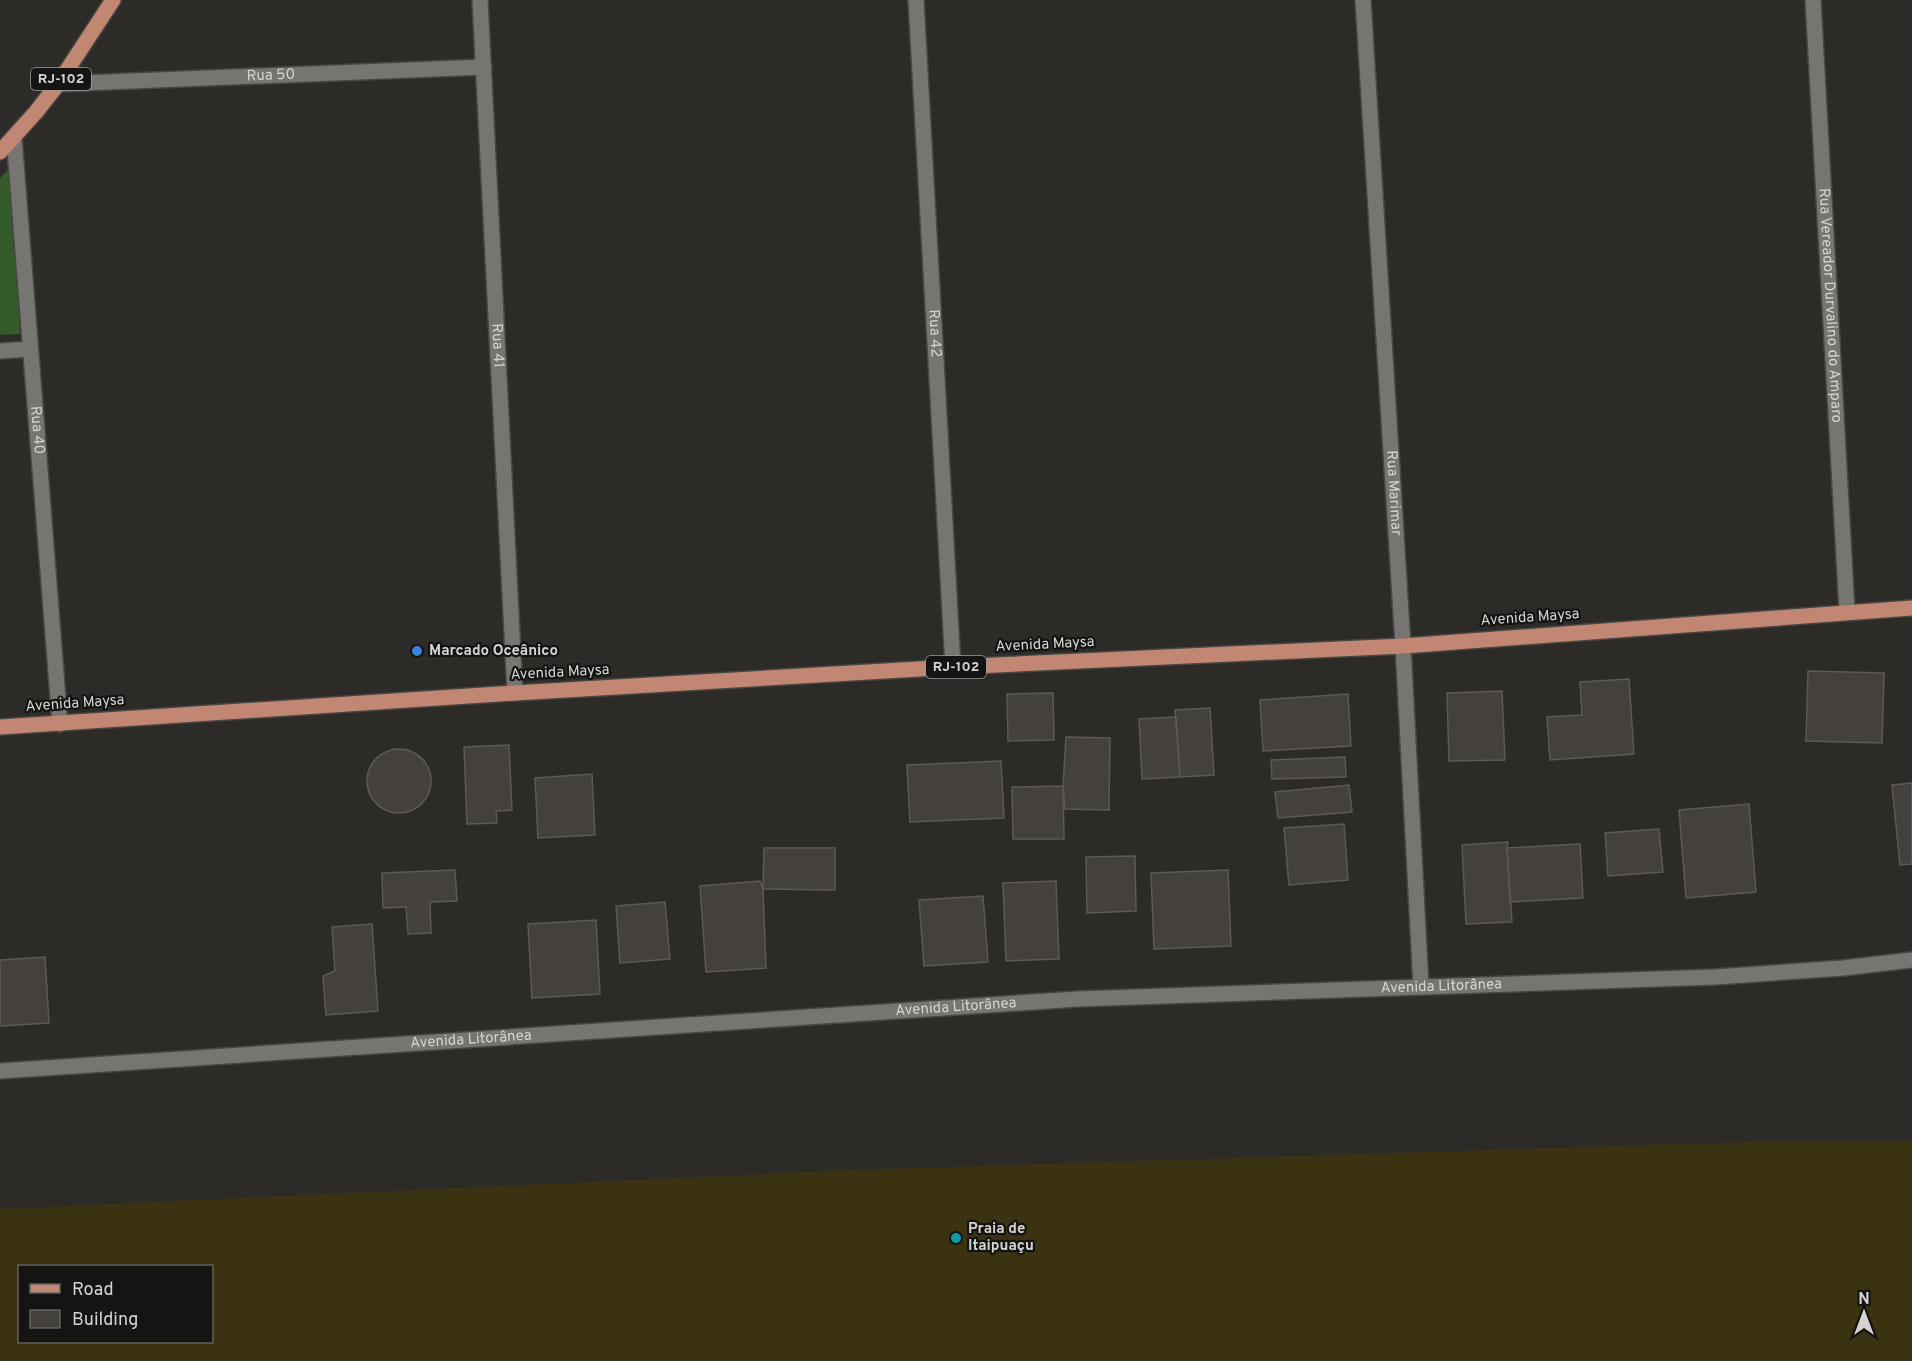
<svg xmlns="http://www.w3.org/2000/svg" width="1912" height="1361" font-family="Overpass,sans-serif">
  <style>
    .green { fill: #345b29 }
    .sand { fill: #3b3212; fill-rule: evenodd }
    .building { fill: #43403e; stroke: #5c5956; stroke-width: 1.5 }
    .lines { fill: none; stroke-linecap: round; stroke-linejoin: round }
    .minor-casing { stroke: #474643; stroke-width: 18 }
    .major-casing { stroke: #474643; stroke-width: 18 }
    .minor { stroke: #777571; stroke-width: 15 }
    .major { stroke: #c28773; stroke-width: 15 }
    .shop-dot { fill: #3f7fe0; stroke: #141412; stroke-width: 2 }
    .culture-dot { fill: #0f9aa8; stroke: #141412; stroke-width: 2 }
    .labels { text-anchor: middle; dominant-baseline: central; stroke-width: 4.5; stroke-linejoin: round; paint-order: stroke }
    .shield { fill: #141412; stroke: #9b9a98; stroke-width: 1.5 }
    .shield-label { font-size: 14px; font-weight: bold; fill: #d5d4d2 }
    .street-label { font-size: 15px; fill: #d5d4d2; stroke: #141412 }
    .poi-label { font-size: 15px; font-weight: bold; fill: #d5d4d2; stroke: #141412; text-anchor: start }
  </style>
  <rect width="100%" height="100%" fill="#2d2b28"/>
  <!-- green -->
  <path class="green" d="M10,168L20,334L0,335V178Z"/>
  <!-- sand -->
  <path class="sand" d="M1775,1141H1912V1361H0V1209L850,1170ZM20,1266H212V1342H20Z"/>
  <!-- building -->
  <path class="building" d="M1808,671L1884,673L1882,743L1806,741Z
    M1629,679L1634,754L1550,760L1547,717L1582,715L1580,682Z
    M1502,691L1505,760L1449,761L1447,693Z
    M1053,693L1054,740L1008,741L1007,694Z
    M1348,694L1351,746L1263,751L1260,700Z
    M1210,708L1214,775L1180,777L1175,710Z
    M1176,717L1180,777L1142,779L1139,719Z
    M1066,737L1110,738L1109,810L1065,809L1063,786Z
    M509,745L512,810L496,811L497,823L467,824L464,747Z
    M367 781a32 32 0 1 1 64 0a32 32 0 1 1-64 0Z
    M1345,757L1346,777L1272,779L1271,760Z
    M1001,761L1004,818L910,822L907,765Z
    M592,774L595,835L538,838L535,778Z
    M1912,783V864L1900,865L1892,785Z
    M1349,785L1352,812L1278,818L1275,792Z
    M1063,786L1064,839H1013L1012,787Z
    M1749,804L1756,892L1686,898L1679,810Z
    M1344,824L1348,880L1289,885L1284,828Z
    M1659,829L1663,872L1608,876L1605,833Z
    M1508,842L1507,848L1512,922L1466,924L1462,845Z
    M1580,844L1583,898L1510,902L1507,848Z
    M764,848H835V890L763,889Z
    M1135,856L1136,911L1087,913L1086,857Z
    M455,870L457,901L430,902L431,933L408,934L406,907L383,908L382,873Z
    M1228,870L1231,946L1154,949L1151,873Z
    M760,881L763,889L766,968L706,972L700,886Z
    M1056,881L1059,959L1006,961L1003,883Z
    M983,896L988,962L924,966L919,900Z
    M665,902L670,959L620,963L616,906Z
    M596,920L600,994L532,998L528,924Z
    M372,924L378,1011L326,1015L323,976L335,971L332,927Z
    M45,957L49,1023L0,1026V960Z"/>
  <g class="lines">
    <defs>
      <g id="minor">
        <path id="s1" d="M480,0L515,693"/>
        <path id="s2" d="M916,0L953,667"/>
        <path id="s3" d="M1363,0L1403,646L1421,986"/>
        <path id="s4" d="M1813,0L1847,611"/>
        <path id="s5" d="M58,84L484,67"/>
        <path id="s6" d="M14,137L60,724"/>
        <path d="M0,351L30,349"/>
        <path id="s7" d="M0,1071L1078,999L1715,977L1843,968L1912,960"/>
      </g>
      <path id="major" d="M0,152L36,112L58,84L113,0
        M0,727L515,693L953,667L1403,646L1912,608"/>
    </defs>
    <!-- minor casing -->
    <use href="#minor" class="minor-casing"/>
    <!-- major casing -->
    <use href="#major" class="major-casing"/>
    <!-- minor -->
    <use href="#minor" class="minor"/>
    <!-- major -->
    <use href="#major" class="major"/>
  </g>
  <!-- markers -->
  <circle class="shop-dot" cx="417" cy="651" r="6"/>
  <circle class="culture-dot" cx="956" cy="1238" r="6"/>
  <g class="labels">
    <!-- shield labels -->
    <g class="shield">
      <rect x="31" y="68" width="60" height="22" rx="4.5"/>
      <rect x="926" y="656" width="60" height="22" rx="4.5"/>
    </g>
    <g class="shield-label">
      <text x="61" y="79">RJ-102</text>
      <text x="956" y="667">RJ-102</text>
    </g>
    <!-- street labels -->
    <g class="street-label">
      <text stroke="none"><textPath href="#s5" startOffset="213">Rua 50</textPath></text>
      <text stroke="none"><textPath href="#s4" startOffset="306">Rua Vereador Durvalino do Amparo</textPath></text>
      <text stroke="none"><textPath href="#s2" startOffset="334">Rua 42</textPath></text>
      <text stroke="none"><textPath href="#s1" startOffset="346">Rua 41</textPath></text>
      <text stroke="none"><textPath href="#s6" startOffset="294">Rua 40</textPath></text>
      <text stroke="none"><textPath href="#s3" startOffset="494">Rua Marimar</textPath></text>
      <text transform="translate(1530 618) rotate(-4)">Avenida Maysa</text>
      <text transform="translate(1045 645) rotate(-3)">Avenida Maysa</text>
      <text transform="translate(560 673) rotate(-3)">Avenida Maysa</text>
      <text transform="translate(75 704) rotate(-4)">Avenida Maysa</text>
      <text stroke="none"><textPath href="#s7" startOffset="1444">Avenida Litorânea</textPath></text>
      <text stroke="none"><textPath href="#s7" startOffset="958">Avenida Litorânea</textPath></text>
      <text stroke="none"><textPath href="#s7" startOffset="472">Avenida Litorânea</textPath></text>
    </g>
    <!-- poi labels -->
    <g class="poi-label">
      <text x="429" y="651">Marcado Oceânico</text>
      <text x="968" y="1229">Praia de<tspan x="968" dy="17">Itaipuaçu</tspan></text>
    </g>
  </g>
  <!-- legend -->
  <rect x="18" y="1265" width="195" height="78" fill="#141412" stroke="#61615f" stroke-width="1.5"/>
  <rect x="30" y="1284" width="30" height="9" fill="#c28773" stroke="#61615f" stroke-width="1.5"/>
  <text x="72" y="1295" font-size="18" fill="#d5d4d2">Road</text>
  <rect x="30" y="1310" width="30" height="18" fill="#43403e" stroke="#61615f" stroke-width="1.5"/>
  <text x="72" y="1325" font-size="18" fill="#d5d4d2">Building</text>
  <!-- north arrow -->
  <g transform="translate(1864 1313)" stroke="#141412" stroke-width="4.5" paint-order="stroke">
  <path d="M0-4.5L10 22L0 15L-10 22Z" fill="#d5d4d2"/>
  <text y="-9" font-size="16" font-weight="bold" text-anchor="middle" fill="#d5d4d2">N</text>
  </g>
</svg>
